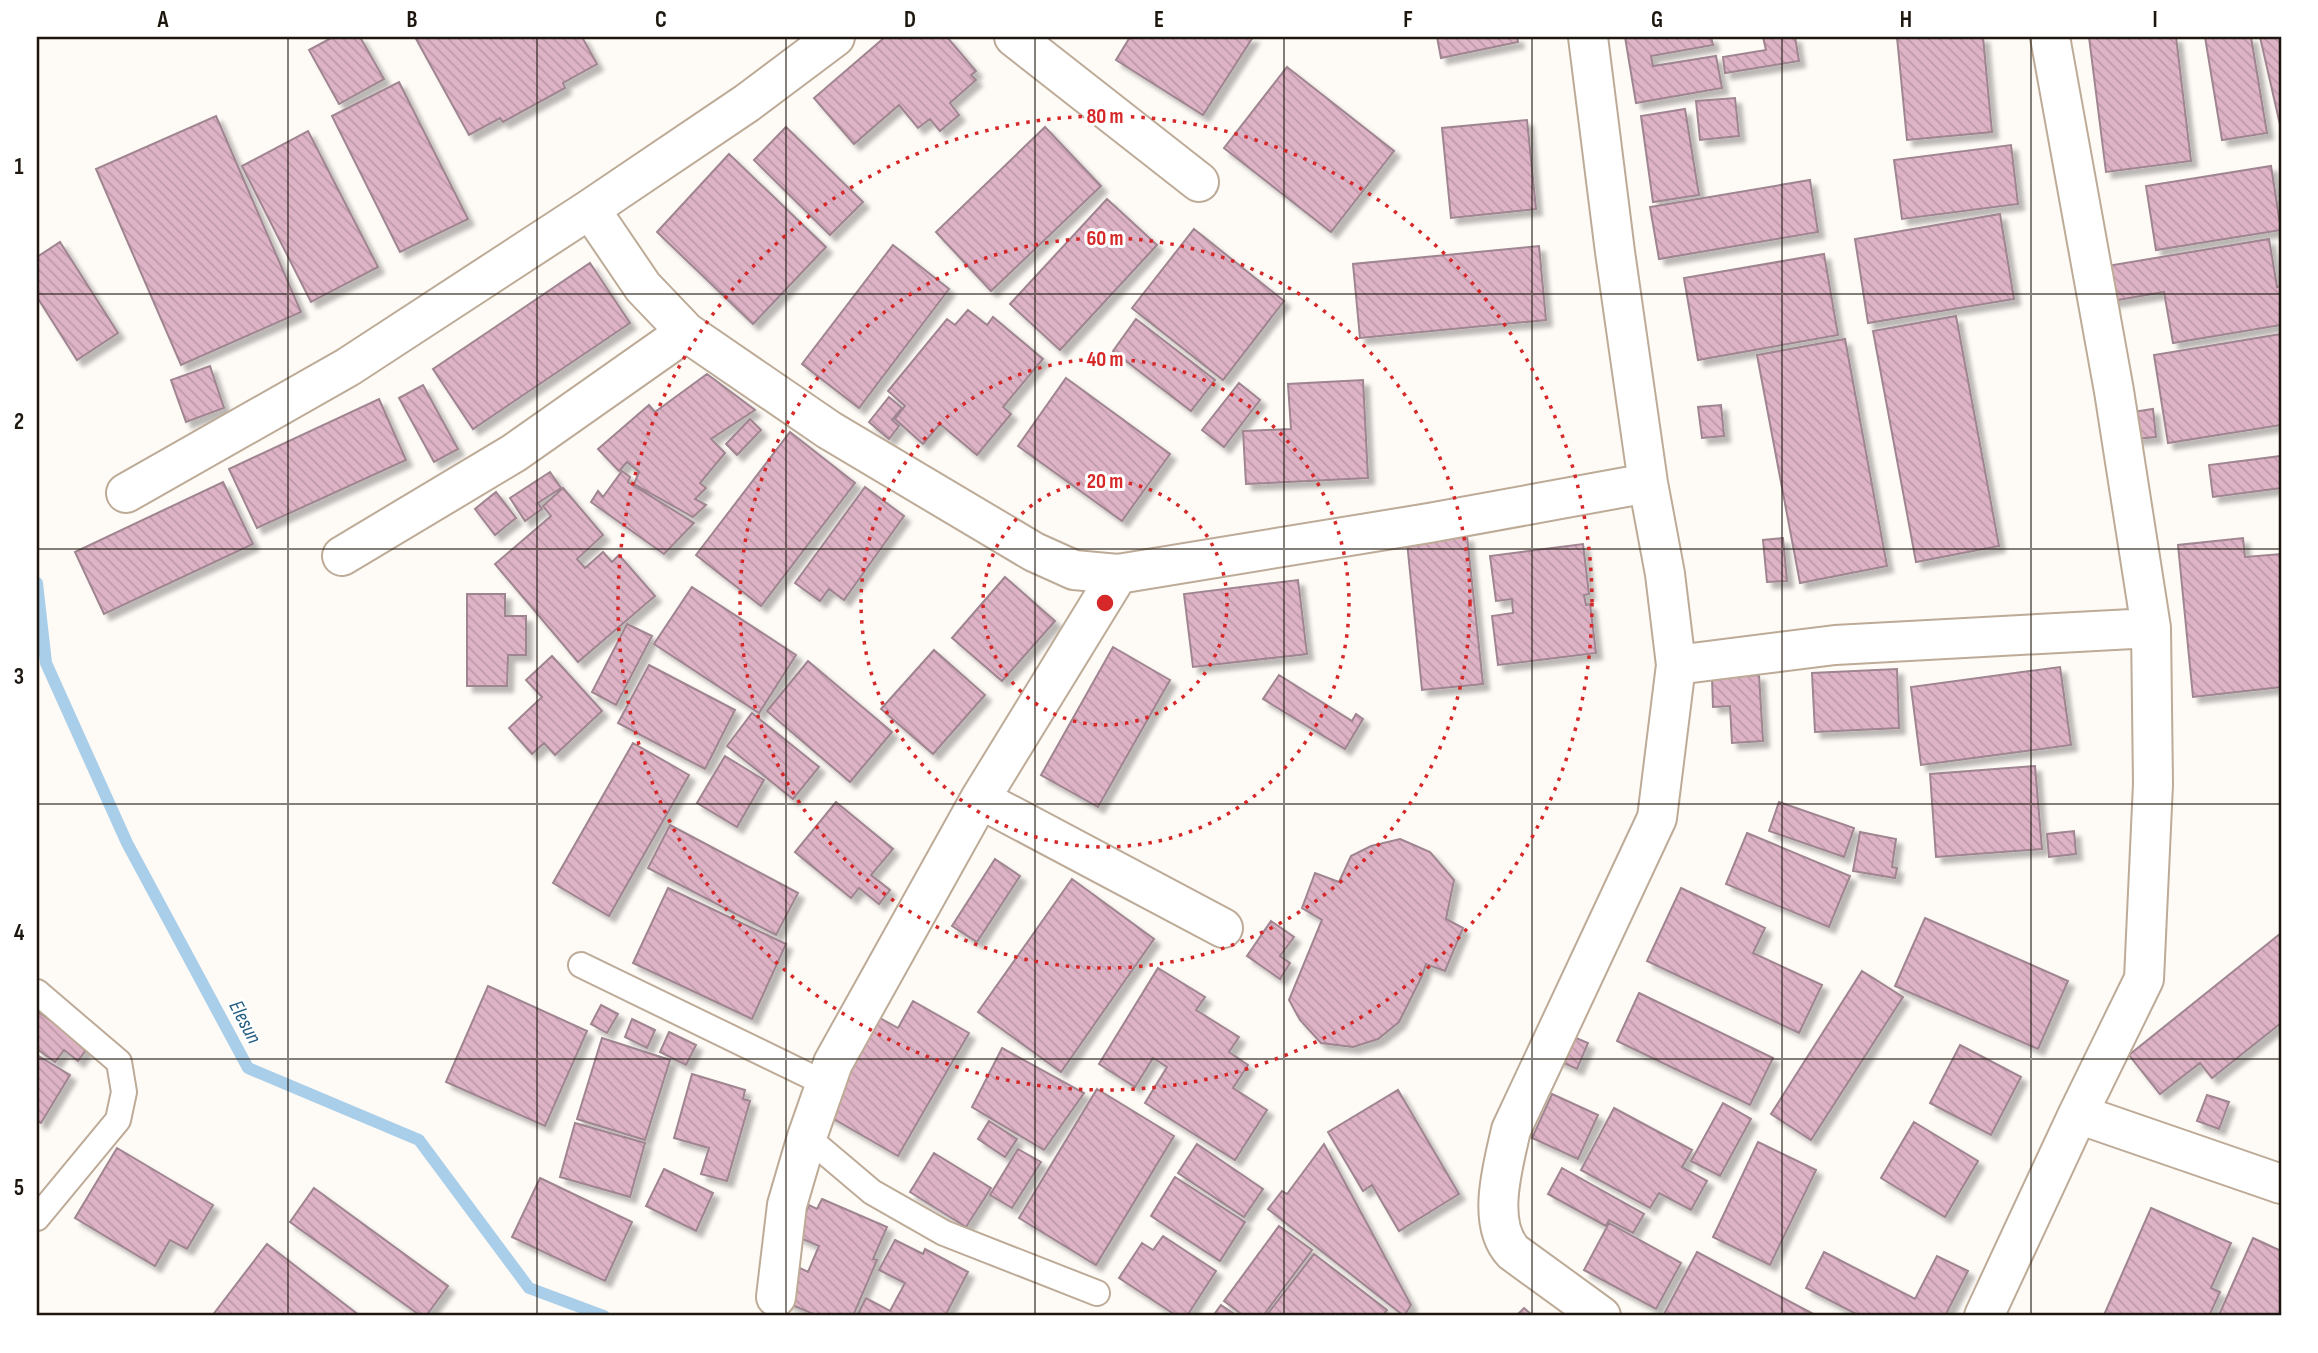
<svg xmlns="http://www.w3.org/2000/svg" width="2318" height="1353" font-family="'Sofia Sans Condensed',sans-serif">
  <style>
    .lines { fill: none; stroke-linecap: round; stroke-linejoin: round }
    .stream { stroke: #a9cee9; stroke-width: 12 }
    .building { fill: url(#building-back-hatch); stroke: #9f8590; stroke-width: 2; filter: url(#shadow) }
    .service-casing { stroke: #bdab97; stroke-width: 28 }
    .minor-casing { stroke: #bdab97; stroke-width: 42 }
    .service { stroke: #fff; stroke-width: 24 }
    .minor { stroke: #fff; stroke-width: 38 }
    .grid { fill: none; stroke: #1d170f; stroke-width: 2; stroke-opacity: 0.55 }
    .ring { fill: none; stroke: #d62828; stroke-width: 3.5; stroke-dasharray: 3.5 7 }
    .labels { text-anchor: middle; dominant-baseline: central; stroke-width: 6; stroke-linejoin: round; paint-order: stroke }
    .water-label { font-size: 21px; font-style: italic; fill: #225c81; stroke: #fff }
    .centre { fill: #d62828; stroke: #fff; stroke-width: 3.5 }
    .ring-label { font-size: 21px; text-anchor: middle; font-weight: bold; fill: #d62828; stroke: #fff; stroke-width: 6; stroke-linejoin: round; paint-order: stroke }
    .neatline { fill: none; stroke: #1d170f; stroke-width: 2.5 }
    .grid-label { font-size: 23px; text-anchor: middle; font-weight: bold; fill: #1d170f }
  </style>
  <defs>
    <pattern id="building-back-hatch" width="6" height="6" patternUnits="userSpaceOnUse" patternTransform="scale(1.75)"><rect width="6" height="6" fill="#deb3c6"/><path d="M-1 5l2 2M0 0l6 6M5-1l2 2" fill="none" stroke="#be99a9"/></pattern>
    <filter id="shadow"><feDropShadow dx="6" dy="6" stdDeviation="2" flood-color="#0004"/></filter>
  </defs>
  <rect width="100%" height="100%" fill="#fefaf6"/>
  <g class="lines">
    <!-- stream -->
    <path class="stream" d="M37,583L46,663L127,843L248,1068L419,1140L529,1288L604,1316"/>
  </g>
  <!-- building -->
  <path class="building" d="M333,37H360L384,79L339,104L309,50Z
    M415,37H582L597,64L563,83L565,88L503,122L500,118L469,135Z
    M885,37H947L976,71L971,75L976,80L950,103L959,115L940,131L930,119L918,128L899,105L854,144L814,98Z
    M1130,37H1253L1203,115L1116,60Z
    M1437,37H1517L1518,42L1441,58Z
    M1625,37H1711L1713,45L1651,56L1653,66L1716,56L1722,88L1636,103Z
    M1763,37H1795L1799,61L1725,73L1723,57L1766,50Z
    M1897,37H1983L1992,132L1907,140Z
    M2089,37H2176L2191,161L2106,172Z
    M2205,37H2251L2267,133L2222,140Z
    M2260,37H2281V129Z
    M1287,67L1394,151L1331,232L1224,148Z
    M399,82L468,219L400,252L332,116Z
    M1735,98L1739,136L1700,140L1696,101Z
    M1685,109L1699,195L1653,202L1641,116Z
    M216,116L301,312L181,365L96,169Z
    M1527,120L1536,209L1451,218L1442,128Z
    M786,127L863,202L830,235L754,160Z
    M1045,127L1101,186L991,291L936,232Z
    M308,131L378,267L311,302L242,166Z
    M2011,145L2018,204L1902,219L1894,160Z
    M729,154L826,247L753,324L657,232Z
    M2271,166L2281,230L2156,250L2146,186Z
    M1810,180L1818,232L1659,259L1650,207Z
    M1107,199L1157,245L1060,350L1010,304Z
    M2000,214L2014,299L1868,323L1855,239Z
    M1194,229L1284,301L1223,380L1132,308Z
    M2269,239L2277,287L2281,286V325L2173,343L2164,292L2106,302L2101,267Z
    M60,242L118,333L77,360L37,297V257Z
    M893,245L949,289L859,408L802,364Z
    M1539,246L1546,320L1360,338L1353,264Z
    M1824,254L1838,335L1698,360L1684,278Z
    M590,263L630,323L473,429L433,369Z
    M968,310L987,325L993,317L1043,359L1003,407L1011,414L977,455L940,424L923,444L895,419L905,406L888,391L947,319L955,325Z
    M1956,316L1999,546L1916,562L1873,331Z
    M1136,319L1215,380L1191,411L1113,351Z
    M2281,334V425L2168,443L2154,355Z
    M1845,339L1887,566L1800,583L1757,355Z
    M210,366L224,408L186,422L171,380Z
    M707,374L755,410L711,439L725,453L700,483L706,488L695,499L706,505L693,517L634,484L639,472L627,462L619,471L598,449L649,405L655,412Z
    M1066,378L1170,454L1122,521L1018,446Z
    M1363,380L1368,478L1246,484L1243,431L1291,429L1288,384Z
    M1239,383L1260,400L1224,447L1202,430Z
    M423,385L458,449L434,462L399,398Z
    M889,397L902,408L892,420L899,426L889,439L869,422Z
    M379,399L406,460L257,528L229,469Z
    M1721,405L1724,436L1702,438L1698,407Z
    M2153,409L2156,437L2135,439L2132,412Z
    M750,419L761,430L737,455L726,444Z
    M790,432L855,483L761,606L696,555Z
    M2281,456V488L2213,497L2209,465Z
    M622,471L630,477L628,482L694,523L664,554L591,502L598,491L603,497Z
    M550,472L561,488L538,503L542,509L525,521L510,498Z
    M223,482L253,544L104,614L75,552Z
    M865,487L904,516L844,600L829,589L820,601L795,583Z
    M563,488L603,535L577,559L585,568L603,552L612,562L619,555L655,596L578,662L495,564L551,516L543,506Z
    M496,492L516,518L495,535L475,509Z
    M1467,536L1483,684L1422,690L1407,542Z
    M1783,538L1787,581L1767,582L1763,540Z
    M2243,538L2245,557L2281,554V687L2193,697L2178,545Z
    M1583,544L1589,594L1584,595L1586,605L1590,604L1596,653L1498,665L1492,616L1513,613L1512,599L1496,601L1490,556Z
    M1005,577L1055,621L1002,681L952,638Z
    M1298,580L1307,654L1193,667L1184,594Z
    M692,587L796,655L759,713L654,644Z
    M467,594H505V616H526V655H508L507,686H467Z
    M627,624L652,636L616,705L592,692Z
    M1113,647L1170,680L1098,807L1041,775Z
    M934,650L985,695L933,754L881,709Z
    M552,656L602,711L555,755L544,743L532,754L509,728L542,697L526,680Z
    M808,661L892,732L850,782L767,711Z
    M649,665L735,710L705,769L618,723Z
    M2060,667L2071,745L1921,765L1911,687Z
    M1897,669L1899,728L1815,732L1812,673Z
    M1279,675L1352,721L1356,714L1363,719L1345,749L1263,699Z
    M1759,675L1763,741L1732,743L1730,706L1713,707L1712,678Z
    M752,713L819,767L793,799L727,746Z
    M633,743L689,775L609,916L553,883Z
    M725,756L764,780L737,827L697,803Z
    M2035,766L2042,849L1936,857L1930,774Z
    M836,802L893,849L871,875L890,890L879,904L859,888L851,898L795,852Z
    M1779,802L1854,828L1844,857L1769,831Z
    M670,825L798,893L776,935L648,868Z
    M2074,831L2076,854L2049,857L2047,834Z
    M1860,832L1896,839L1892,867L1897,868L1895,878L1853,871Z
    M1747,833L1850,876L1829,927L1726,884Z
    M1400,839L1430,852L1454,880L1446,919L1463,928L1445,971L1426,964L1422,976L1399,1022L1378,1039L1353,1047L1321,1043L1300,1020L1289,1000L1322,920L1302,908L1315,873L1339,882L1351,856L1371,846Z
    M995,859L1020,876L977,942L952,926Z
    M1072,879L1154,939L1061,1072L978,1012Z
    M668,888L786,944L752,1019L633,963Z
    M1681,888L1765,928L1753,953L1822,985L1799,1033L1647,961Z
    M1925,918L2068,981L2038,1049L1895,986Z
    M1271,921L1294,937L1280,956L1290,963L1280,979L1247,956Z
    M2281,933V1023L2212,1078L2200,1063L2160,1094L2129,1055Z
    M1158,968L1205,997L1196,1010L1239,1037L1229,1052L1248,1065L1233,1088L1267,1110L1235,1160L1145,1103L1167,1067L1153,1058L1135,1087L1099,1064Z
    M1862,971L1903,997L1811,1140L1771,1114Z
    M488,986L587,1031L545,1126L446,1082Z
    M1639,993L1773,1058L1750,1105L1617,1041Z
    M913,1001L969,1033L898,1156L825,1114L880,1018L898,1028Z
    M601,1005L618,1014L607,1033L591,1024Z
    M37,1011L88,1047L78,1061L64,1050L55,1062L37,1049Z
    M632,1019L655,1030L647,1048L625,1037Z
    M669,1032L696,1045L686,1065L660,1052Z
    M1564,1033L1588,1043L1577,1069L1553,1058Z
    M602,1038L670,1060L645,1140L577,1119Z
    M1960,1045L2021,1077L1991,1135L1930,1103Z
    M1002,1048L1084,1093L1044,1150L972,1107Z
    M37,1055L70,1075L41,1123L37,1121Z
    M692,1074L745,1090L743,1099L750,1101L727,1181L701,1174L709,1148L674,1138Z
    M1097,1089L1174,1136L1096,1265L1019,1218Z
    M1398,1090L1459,1194L1399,1231L1372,1185L1363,1191L1328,1132Z
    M1552,1094L1598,1115L1578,1159L1532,1138Z
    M2207,1095L2229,1102L2219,1129L2197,1121Z
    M1723,1103L1751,1119L1720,1176L1691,1161Z
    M1614,1108L1692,1150L1682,1167L1707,1181L1691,1210L1659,1193L1650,1208L1581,1170Z
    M989,1121L1017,1139L1005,1157L978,1139Z
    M1914,1122L1978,1161L1945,1217L1881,1178Z
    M575,1123L645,1143L630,1197L560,1177Z
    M1758,1142L1816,1170L1770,1265L1713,1237Z
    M1197,1144L1263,1189L1244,1217L1178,1173Z
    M1324,1144L1411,1305L1404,1316L1268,1209L1282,1191L1287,1194Z
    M117,1148L213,1205L187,1249L170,1240L155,1266L75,1218Z
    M1018,1149L1041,1162L1012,1208L990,1195Z
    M934,1153L991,1188L966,1227L910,1192Z
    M1562,1168L1644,1214L1633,1233L1609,1220L1606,1226L1548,1194Z
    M664,1169L713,1193L696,1231L646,1206Z
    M1175,1177L1245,1222L1220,1261L1151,1216Z
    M540,1178L632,1222L605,1281L512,1237Z
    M314,1188L448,1286L426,1316H421L290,1222Z
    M822,1199L887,1227L873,1259L877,1260L853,1316H818L785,1302L800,1268L808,1272L819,1246L796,1236L809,1205L817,1209Z
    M2151,1208L2231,1243L2211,1288L2220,1292L2209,1316L2104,1315Z
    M1609,1223L1681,1263L1656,1309L1584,1270Z
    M1279,1226L1312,1250L1263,1316H1244L1224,1301Z
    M1163,1236L1216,1271L1187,1316H1177L1119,1278L1142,1243L1153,1250Z
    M2253,1238L2281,1251V1316H2221L2219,1315Z
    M895,1240L923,1254L925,1249L968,1272L945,1316H857L866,1298L890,1311L905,1283L879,1270Z
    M267,1244L360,1316H212Z
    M1697,1252L1817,1316H1663Z
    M1824,1252L1915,1299L1937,1256L1968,1271L1945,1316H1860L1806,1288Z
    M1314,1254L1387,1310L1383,1316H1266Z
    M1221,1305L1237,1316H1213Z
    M1524,1308L1533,1316H1516Z"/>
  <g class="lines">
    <defs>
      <path id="service" d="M581,965L824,1083
        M37,992L119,1062L124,1092L118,1120L37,1218
        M807,1137L872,1192L944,1233L1097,1293"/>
      <path id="minor" d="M1014,37L1199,182
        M1588,37L1615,252L1648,483L1665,574L1676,665L1657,818L1511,1130C1503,1166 1486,1223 1513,1252L1601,1316
        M590,209L643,287L686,332L829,430L1034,552L1074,570L1118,574L1429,523L1648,483
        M126,493L348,367L590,209L747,103L835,37
        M342,556L514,453L686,332
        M1676,665L1835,645L2151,628
        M980,799L1223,928
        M2078,1114L2281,1184
        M776,1297L787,1205L807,1137L833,1063L980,799L1118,574
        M1984,1316L2078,1114L2144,979L2153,784L2151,628L2114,391L2050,37"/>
    </defs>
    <!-- service casing -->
    <use href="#service" class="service-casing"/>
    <!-- minor casing -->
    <use href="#minor" class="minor-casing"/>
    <!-- service -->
    <use href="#service" class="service"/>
    <!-- minor -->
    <use href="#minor" class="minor"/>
  </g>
  <!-- grid -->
  <path class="grid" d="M288,37V1316M537,37V1316M786,37V1316M1035,37V1316M1284,37V1316M1532,37V1316M1782,37V1316M2031,37V1316M37,294H2281M37,549H2281M37,804H2281M37,1059H2281"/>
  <!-- distance rings -->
  <g class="ring">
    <circle cx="1105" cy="603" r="122"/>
    <circle cx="1105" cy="603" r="244"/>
    <circle cx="1105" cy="603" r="365"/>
    <circle cx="1105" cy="603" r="487"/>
  </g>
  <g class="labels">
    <!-- water labels -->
    <g class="water-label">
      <text transform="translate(245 1022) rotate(62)">Elesun</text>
    </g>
  </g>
  <circle cx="1105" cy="603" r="10" class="centre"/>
  <g class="ring-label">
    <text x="1105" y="123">80 m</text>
    <text x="1105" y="245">60 m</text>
    <text x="1105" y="366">40 m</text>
    <text x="1105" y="488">20 m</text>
  </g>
  <!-- border -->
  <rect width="2318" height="1353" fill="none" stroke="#ffffff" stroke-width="77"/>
  <rect x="38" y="38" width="2242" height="1276" class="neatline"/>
  <g class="grid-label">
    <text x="163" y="27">A</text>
    <text x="412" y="27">B</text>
    <text x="661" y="27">C</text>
    <text x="910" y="27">D</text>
    <text x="1159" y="27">E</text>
    <text x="1408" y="27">F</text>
    <text x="1657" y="27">G</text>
    <text x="1906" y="27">H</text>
    <text x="2155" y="27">I</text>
    <text x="19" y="174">1</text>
    <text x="19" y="429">2</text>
    <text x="19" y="684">3</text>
    <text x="19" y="940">4</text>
    <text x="19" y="1195">5</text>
  </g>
</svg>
